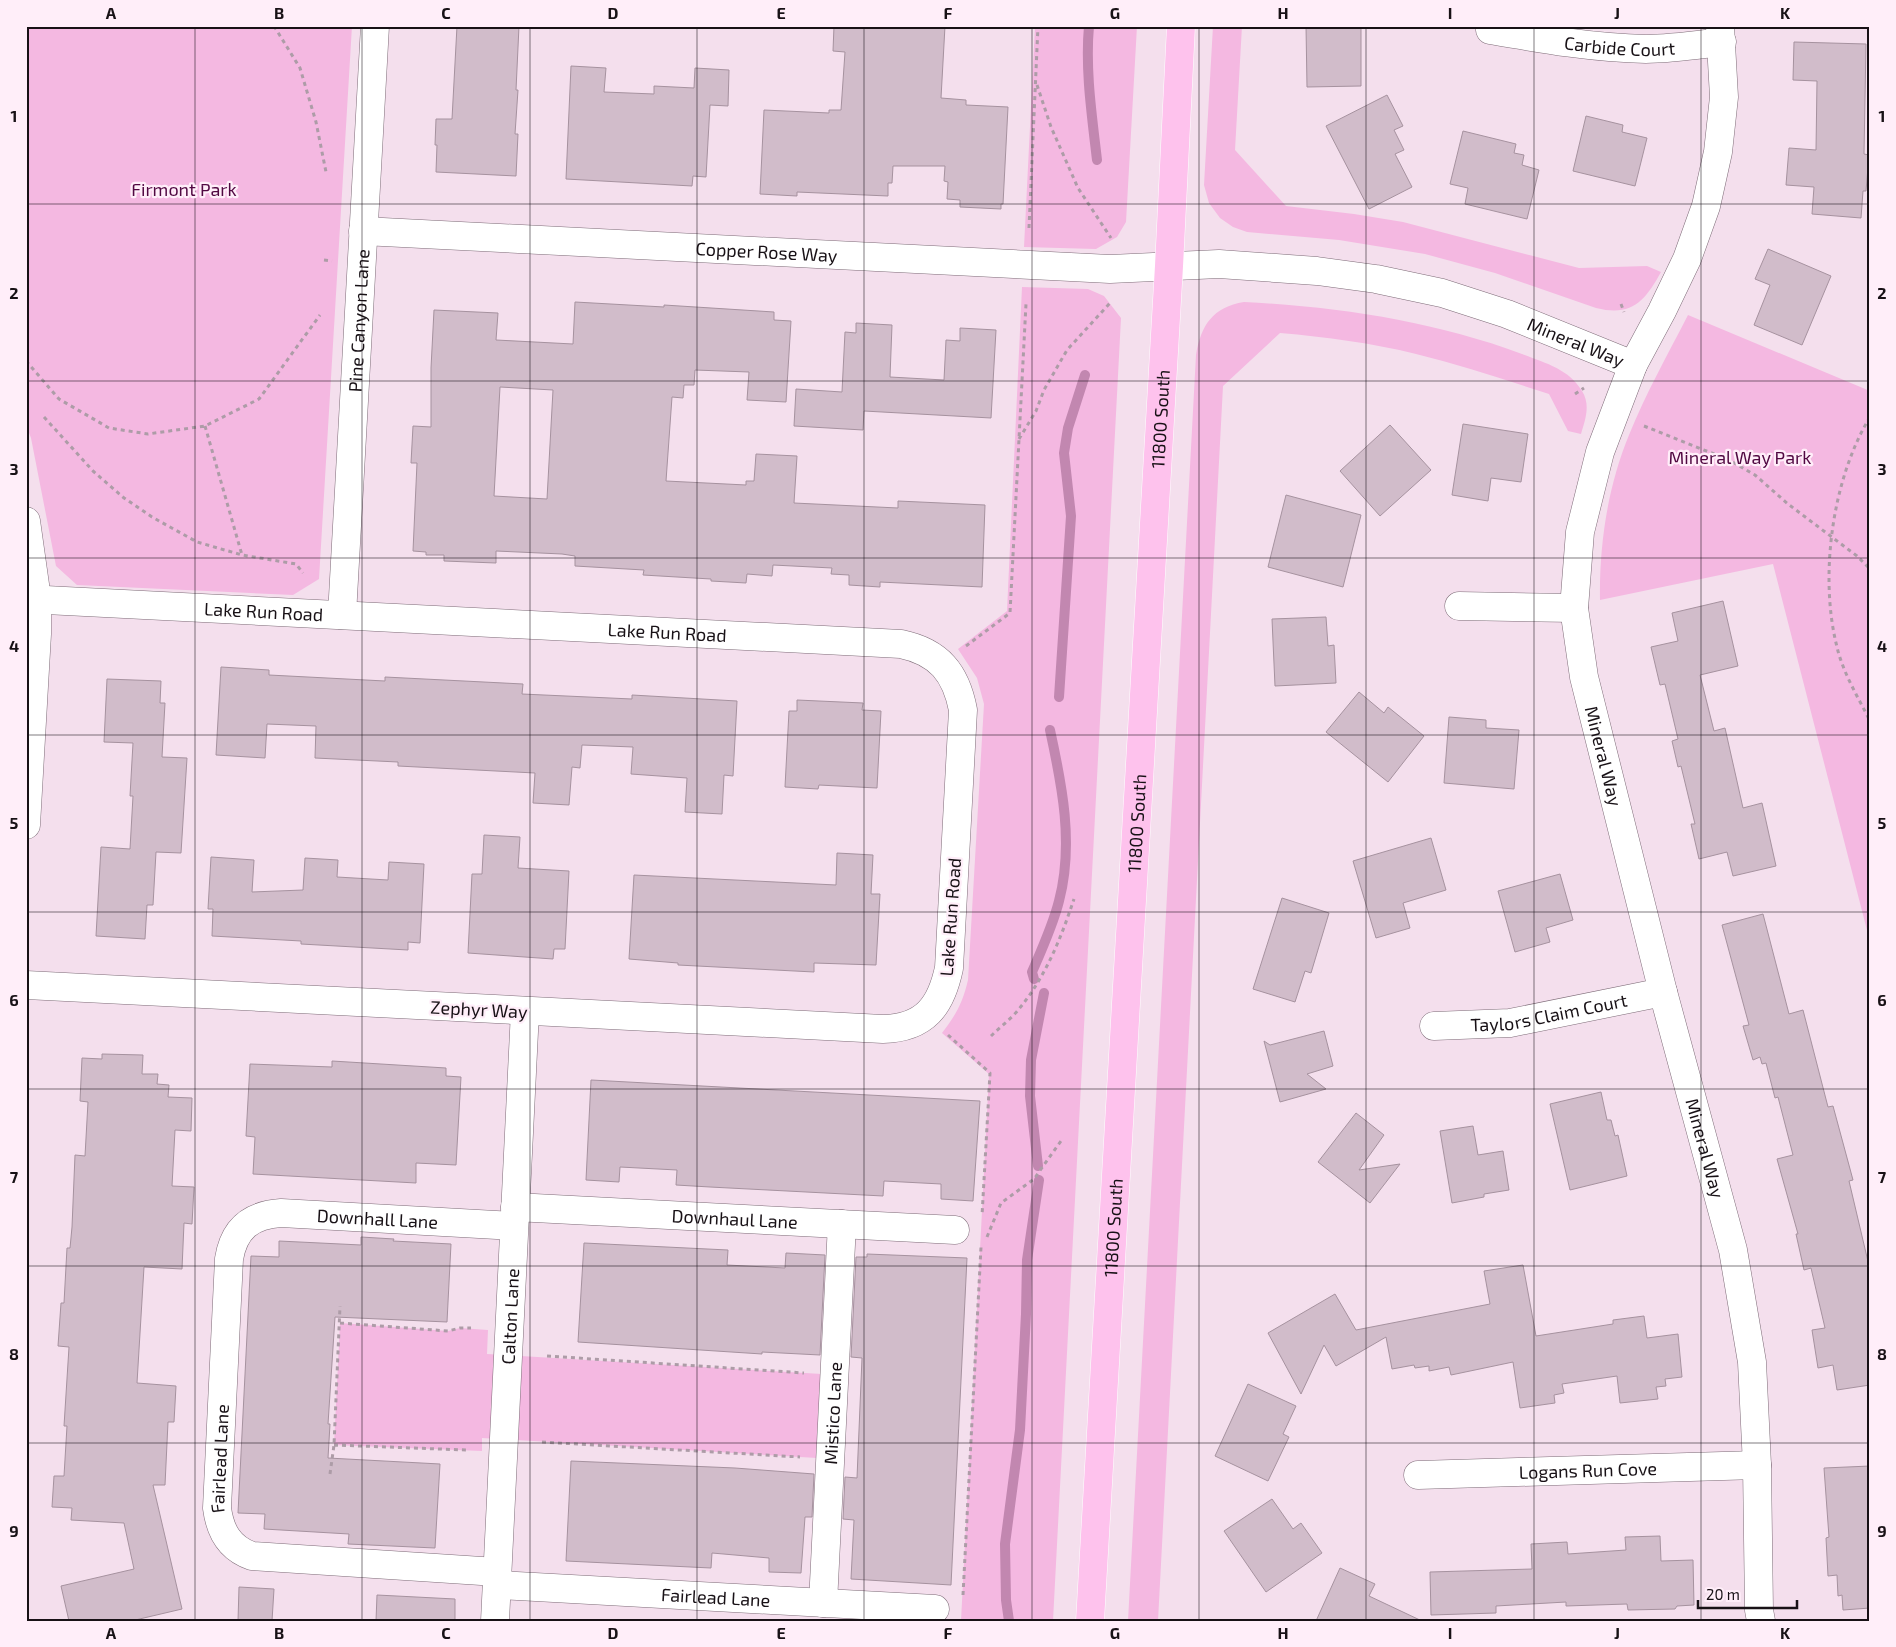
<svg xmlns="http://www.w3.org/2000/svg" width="1896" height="1647" font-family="'Exo 2',sans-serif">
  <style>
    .green { fill: #f4b8e1 }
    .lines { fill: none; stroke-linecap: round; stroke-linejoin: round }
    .stream { stroke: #c287b0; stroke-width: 10 }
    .building { fill: #d1bcca; stroke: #a6929f; fill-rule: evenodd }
    .minor-casing { stroke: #7e6c78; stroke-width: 29 }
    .major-casing { stroke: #fff; stroke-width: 29 }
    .path { stroke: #ad9ca7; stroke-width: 3; stroke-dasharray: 4 4; stroke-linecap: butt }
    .minor { stroke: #fff; stroke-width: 28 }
    .major { stroke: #fec2ed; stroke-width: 28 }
    .grid { fill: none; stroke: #181116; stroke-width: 1; stroke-opacity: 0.55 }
    .labels { text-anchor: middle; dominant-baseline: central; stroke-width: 4.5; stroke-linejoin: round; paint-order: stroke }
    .street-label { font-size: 18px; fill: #181116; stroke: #ffeef9 }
    .park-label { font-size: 18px; fill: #510842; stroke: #ffeef9 }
    .neatline { fill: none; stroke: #181116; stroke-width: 2 }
    .grid-label { font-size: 16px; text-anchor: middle; font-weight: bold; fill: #181116 }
  </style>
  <rect width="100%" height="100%" fill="#f4dfed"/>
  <!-- green -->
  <path class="green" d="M30,26H352L319,579L293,595L77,585L56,566L31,438L26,425V35Z
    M1035,26H1137L1126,222L1117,237L1096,249L1024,247Z
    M1213,26H1242L1235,150L1286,206L1354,214L1403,222L1579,268L1647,266L1661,272C1645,301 1632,317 1596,308L1495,273L1425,254L1339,240L1247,232L1233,227L1220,218L1209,203L1204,185Z
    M1022,287L1088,289L1104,296L1121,318L1053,1621H961L989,1074L942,1033C956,1015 963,1002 968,980L984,704L977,678L958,649L1007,611Z
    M1244,302C1339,307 1433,321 1522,354C1545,363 1569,369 1582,391C1591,405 1585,420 1581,434L1568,431L1549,394C1505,380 1461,365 1416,354C1372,343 1326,337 1280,333L1223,386L1158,1621H1128L1196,355C1201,325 1213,307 1244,302Z
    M1688,315L1870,391V942L1773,564L1600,600C1599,544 1608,486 1629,435C1646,393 1668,354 1688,315Z
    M340,1323L448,1331L460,1328L488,1330L487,1354L822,1374L817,1458L482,1438V1451L334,1445Z"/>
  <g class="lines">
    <!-- stream -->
    <path class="stream" d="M1089,26C1085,70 1092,116 1097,160
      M1059,697L1071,516L1064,453L1068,428L1085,375
      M1034,979L1032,972C1042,949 1053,925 1059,901C1074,844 1062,785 1050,730
      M1038,1166L1030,1096L1031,1060L1044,993
      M1009,1621L1006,1600L1005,1544L1020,1430L1026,1314L1027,1260L1039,1180"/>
  </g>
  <!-- building -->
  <path class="building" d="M457,26H519L516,90H518L515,134H518L516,176L436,172L437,145H435L436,119H452Z
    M834,26H945L941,98L966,100V105L1008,107L1003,204H1001V209L960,207V200L947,199L948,182L944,181L945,166H893L892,183H888V196L797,192V196L760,194L764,110L829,113V110H841L845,52L833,51Z
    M1306,26H1361V86L1307,87Z
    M1794,42L1866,44L1864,154L1869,155L1866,191H1863L1861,218L1812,214L1814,187L1786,185L1789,148L1816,150L1817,81L1793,80Z
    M571,66L606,68L604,92L654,94V86L694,88L695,68L729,70L728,106L710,105L706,177L693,176L692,186L566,179Z
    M1387,95L1403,126L1394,130L1404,150L1395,154L1412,187L1369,209L1326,126Z
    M1586,116L1623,125L1622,132L1647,138L1635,186L1573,171Z
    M1463,131L1516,144L1514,153L1524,155L1522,165L1539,170L1527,219L1465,204L1468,188L1450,184Z
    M1768,249L1831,276L1802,345L1754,325L1770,285L1755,279Z
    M575,302L664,307V305L774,312V320L791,321L786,402L747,400L749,372L695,370L694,385H684L683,398L672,397L666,481L746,485V481H754L756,454L797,456L794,503L898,508V501L985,505L982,587L880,582V587L849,585V575L831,574L832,568L773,565L772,576L747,574L746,583L711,581V579L643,575L644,570L575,566V556L562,554L496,551V563L444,561V555H426V552L413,551L417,463H411L413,426L431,427V368L434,310L498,313L496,340L573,344ZM500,387L553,390L547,499L494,496Z
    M856,323L892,325L890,377L944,380L946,340L960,341V328L996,330L991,418L864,411L863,430L794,426L796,389L842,392L845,332L856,333Z
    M1463,424L1528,434L1521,482L1491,478L1488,501L1452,495Z
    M1390,425L1431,470L1380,516L1340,471Z
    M1286,495L1361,515L1343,587L1268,567Z
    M1723,601L1738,666L1700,675L1714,731L1725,728L1743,808L1762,803L1776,866L1733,876L1727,852L1699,859L1691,824H1695L1681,766L1678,767L1672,741L1678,739L1665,684L1660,685L1651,647L1678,641L1672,613Z
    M1326,617L1328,646L1334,645L1336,683L1275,686L1272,619Z
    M221,667L269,670V675L385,681V677L523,684L522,694L632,699V695L737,701L733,776L724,775L722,814L685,812L687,778L631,774L633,747L582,745L580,768L572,767L569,805L533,803L535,773L398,766V762L315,758L316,726L267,724L265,758L216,755Z
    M107,679L161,681L160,703H165L162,757L187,758L181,853L156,852L153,905H147L145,939L96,936L101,847L130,849L133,796H130L133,743L104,742Z
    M1359,692L1384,713L1388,707L1424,736L1388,782L1326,732Z
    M797,700L863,703L862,710L881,711L877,788L819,785L818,789L785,787L789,711H797Z
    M1449,717L1486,720V728L1519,730L1514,789L1444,783Z
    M484,835L520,837L518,868L569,871L565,949H554L553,959L468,953L472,874H482Z
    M1431,838L1446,890L1403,903L1410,928L1376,938L1353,861Z
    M837,853L873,855L871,894H880L876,965L814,963V972L678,965V963L629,959L634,875L836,885Z
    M211,857L254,860L252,892L303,890L305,858L338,860L337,877L388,880L389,862L424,864L420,943L408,942V950L301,944V941L212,936L213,909H208Z
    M1560,874L1573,920L1546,928L1550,942L1515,952L1498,891Z
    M1282,898L1329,913L1311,973L1305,971L1295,1002L1253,989Z
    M1763,914L1789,1014L1803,1010L1828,1107L1833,1106L1853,1180L1849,1181L1870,1270V1385L1837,1390L1833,1365L1818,1368L1812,1330L1825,1328L1811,1268L1804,1270L1796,1234H1798L1777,1159L1793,1155L1778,1097L1775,1098L1766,1063L1762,1064L1760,1057L1753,1060L1743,1026L1749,1025L1722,925Z
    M1324,1031L1333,1066L1307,1074L1326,1089L1280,1102L1264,1041L1270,1045Z
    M102,1054L143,1055L142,1074H158L157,1084L169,1085L168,1097L192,1098L191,1131L175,1130L172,1186L194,1187L192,1224L184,1223L182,1269L144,1267L137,1383L176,1386L174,1422H168L165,1485H153L182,1609L131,1621H69L61,1586L134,1569L124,1523L71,1520L72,1508L52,1507L54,1476H64L67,1426H64L69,1347L58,1346L61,1303H64L67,1248H70L72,1227L75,1155L85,1156L88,1102L80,1101L82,1058L102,1059Z
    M332,1061L446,1068V1076L461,1077L456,1165L416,1163V1183L253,1174L255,1137L246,1136L250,1064L332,1067Z
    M591,1080L980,1101L973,1201L941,1199V1184L884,1181L883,1196L710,1187L676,1185L677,1170L620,1167L619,1182L586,1180Z
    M1601,1092L1607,1120H1611L1615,1136L1618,1135L1627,1176L1570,1190L1550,1104Z
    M1356,1113L1384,1135L1359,1170L1400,1164L1370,1203L1318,1162Z
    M1473,1126L1478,1155L1503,1151L1509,1190L1484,1194V1197L1452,1203L1440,1131Z
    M361,1237L394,1239L393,1241L451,1244L447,1322L335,1317L328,1424H330L328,1458L440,1464L435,1548L348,1544L349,1534L264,1529L265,1514L238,1513L251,1256L279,1257V1241L361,1245Z
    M584,1243L728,1250L727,1265L785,1268L786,1253L825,1255L820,1355L762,1352V1354L578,1342Z
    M867,1254L967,1258L951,1585L851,1579L854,1520L843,1519L845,1477L857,1478L862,1358L851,1357L856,1257H867Z
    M1523,1265L1536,1336L1613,1324V1320L1644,1316L1647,1338L1678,1334L1682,1377L1665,1379L1666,1386L1656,1387L1658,1399L1620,1403L1617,1376L1562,1384L1564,1393L1554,1395L1555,1403L1520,1408L1513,1362L1451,1375L1449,1367L1429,1371V1366L1415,1368L1414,1365L1392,1369L1386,1337L1336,1366L1324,1345L1301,1394L1268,1333L1335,1294L1356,1330L1490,1304L1484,1271Z
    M1248,1384L1296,1406L1283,1434L1289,1437L1268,1481L1215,1456Z
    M571,1461L735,1468L814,1474L812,1517H805L801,1573L769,1572V1558L712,1553L711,1568L566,1561Z
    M1870,1466V1608L1843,1610L1842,1595L1838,1596L1837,1575L1828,1576L1826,1538L1829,1537L1824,1468Z
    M1272,1499L1293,1529L1301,1523L1322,1553L1266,1592L1224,1531Z
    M1660,1536L1661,1561L1693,1560L1694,1605L1677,1606L1675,1609L1628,1610L1627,1604L1566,1606V1602L1496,1606V1613L1431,1615L1430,1572L1532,1569L1531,1544L1567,1542L1568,1554L1626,1550L1625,1537Z
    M1340,1568L1375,1584L1369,1596L1422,1621H1316Z
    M239,1587L274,1589L272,1621H238Z
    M377,1595L455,1599V1621H376Z"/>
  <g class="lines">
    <defs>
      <g id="minor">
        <path id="s1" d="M1720,26L1724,97L1718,152L1706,206L1687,259L1662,311L1633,365L1600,452L1580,532L1574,608L1584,677L1663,992L1733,1250L1752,1362L1757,1465L1759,1610L1761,1621"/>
        <path id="s2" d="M1490,30C1542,39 1593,48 1646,49C1671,49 1697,45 1722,42"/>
        <path id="s3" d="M363,231L1110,269L1219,264L1317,271L1376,279L1442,293L1507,314L1633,365"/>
        <path d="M26,521L37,599V634L26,825"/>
        <path id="s4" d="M26,599L901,644C939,652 956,673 963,710L949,968C941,1006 925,1028 883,1029L26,985"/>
        <path d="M1459,606L1574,608"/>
        <path id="s5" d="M342,615L375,26"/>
        <path id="s6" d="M1434,1026L1510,1023L1663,992"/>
        <path id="s7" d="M515,1207L955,1230"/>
        <path id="s8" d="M1418,1475L1757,1465"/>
        <path id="s9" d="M497,1572L252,1556C229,1548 220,1531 217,1508L229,1259C234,1228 251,1215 281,1213L514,1226"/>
        <path id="s10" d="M497,1585L935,1609"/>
        <path id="s11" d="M823,1603L842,1224"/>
        <path id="s12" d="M495,1621L525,1011"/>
      </g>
      <g id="major">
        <path id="s13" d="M1090,1621L1169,266L1181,26"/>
      </g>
    </defs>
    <!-- minor casing -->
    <use href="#minor" class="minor-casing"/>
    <!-- major casing -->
    <use href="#major" class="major-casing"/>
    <!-- path -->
    <path class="path" d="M274,26L300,68L316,122L326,172
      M1037,85L1051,127L1078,188L1111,238
      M1029,228L1038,26
      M324,260L332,261
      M1621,304L1624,312
      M26,361L59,399L109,428L148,434L205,426L259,399L320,315
      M1575,394L1584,388
      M44,417L93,471L124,498L152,517L197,542L242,555L296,564L303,573
      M1870,417C1832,479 1819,577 1837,647C1843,673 1858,697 1870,721
      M205,426L242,555
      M1644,426L1729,460L1755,475L1788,504L1857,556L1870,569
      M1019,439L1036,411L1044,390L1067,350L1110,303
      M966,646L1010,613L1026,304
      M948,1035L990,1073L982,1216
      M991,1036C1000,1027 1011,1019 1019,1009C1046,976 1061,938 1074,899
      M987,1237L1001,1203L1034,1179L1061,1141
      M340,1323L448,1331L460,1328H471
      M547,1356L804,1373
      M542,1442L800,1457
      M334,1445L466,1450
      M330,1474L334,1445L340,1306
      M963,1595L981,1247"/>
    <!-- minor -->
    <use href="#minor" class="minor"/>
    <!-- major -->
    <use href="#major" class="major"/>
  </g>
  <!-- grid -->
  <path class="grid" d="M195,26V1621M362,26V1621M530,26V1621M697,26V1621M864,26V1621M1032,26V1621M1199,26V1621M1366,26V1621M1534,26V1621M1701,26V1621M26,204H1870M26,381H1870M26,558H1870M26,735H1870M26,912H1870M26,1089H1870M26,1266H1870M26,1443H1870"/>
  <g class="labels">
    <!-- street labels -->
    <g class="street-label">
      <text stroke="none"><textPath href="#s2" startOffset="131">Carbide Court</textPath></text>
      <text stroke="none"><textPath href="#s3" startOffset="404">Copper Rose Way</textPath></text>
      <text stroke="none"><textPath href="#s5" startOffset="295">Pine Canyon Lane</textPath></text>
      <text stroke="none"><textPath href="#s3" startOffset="1225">Mineral Way</textPath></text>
      <text stroke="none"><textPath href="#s13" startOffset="1204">11800 South</textPath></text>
      <text stroke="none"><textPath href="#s4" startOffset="238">Lake Run Road</textPath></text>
      <text stroke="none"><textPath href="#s4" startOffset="642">Lake Run Road</textPath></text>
      <text stroke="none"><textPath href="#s1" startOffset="760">Mineral Way</textPath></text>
      <text stroke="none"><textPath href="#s13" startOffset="799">11800 South</textPath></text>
      <text transform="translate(950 917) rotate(-86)">Lake Run Road</text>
      <text transform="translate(479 1009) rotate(3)">Zephyr Way</text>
      <text stroke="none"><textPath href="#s6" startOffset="116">Taylors Claim Court</textPath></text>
      <text stroke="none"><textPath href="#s1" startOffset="1165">Mineral Way</textPath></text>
      <text stroke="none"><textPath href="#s9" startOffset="731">Downhall Lane</textPath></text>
      <text stroke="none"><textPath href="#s7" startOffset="220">Downhaul Lane</textPath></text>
      <text stroke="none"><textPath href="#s13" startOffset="394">11800 South</textPath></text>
      <text stroke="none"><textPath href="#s12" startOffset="305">Calton Lane</textPath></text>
      <text stroke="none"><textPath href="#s11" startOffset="190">Mistico Lane</textPath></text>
      <text stroke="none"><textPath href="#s9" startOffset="358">Fairlead Lane</textPath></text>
      <text stroke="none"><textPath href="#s8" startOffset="170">Logans Run Cove</textPath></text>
      <text stroke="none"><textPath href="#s10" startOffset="219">Fairlead Lane</textPath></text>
    </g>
    <!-- park labels -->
    <g class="park-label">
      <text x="184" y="189">Firmont Park</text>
      <text x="1740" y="457">Mineral Way Park</text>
    </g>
  </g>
  <!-- border -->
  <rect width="1896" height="1647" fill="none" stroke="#ffeef9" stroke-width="55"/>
  <!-- scale -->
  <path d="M1698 1600v8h99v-8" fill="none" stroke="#181116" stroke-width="2.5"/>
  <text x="1706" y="1600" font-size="15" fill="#181116" stroke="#ffeef9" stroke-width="4" paint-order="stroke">20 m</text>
  <rect x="28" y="28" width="1840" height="1592" class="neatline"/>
  <g class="grid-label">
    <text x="111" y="19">A</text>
    <text x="279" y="19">B</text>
    <text x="446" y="19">C</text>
    <text x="613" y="19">D</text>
    <text x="781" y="19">E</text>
    <text x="948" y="19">F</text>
    <text x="1115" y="19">G</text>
    <text x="1283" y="19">H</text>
    <text x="1450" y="19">I</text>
    <text x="1617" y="19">J</text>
    <text x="1785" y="19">K</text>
    <text x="14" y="122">1</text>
    <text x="1882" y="122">1</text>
    <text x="14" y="299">2</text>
    <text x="1882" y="299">2</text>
    <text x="14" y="475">3</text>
    <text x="1882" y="475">3</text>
    <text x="14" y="652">4</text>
    <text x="1882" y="652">4</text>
    <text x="14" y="829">5</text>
    <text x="1882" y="829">5</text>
    <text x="14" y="1006">6</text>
    <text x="1882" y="1006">6</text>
    <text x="14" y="1183">7</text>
    <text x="1882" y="1183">7</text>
    <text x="14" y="1360">8</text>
    <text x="1882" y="1360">8</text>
    <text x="14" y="1537">9</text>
    <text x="1882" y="1537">9</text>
    <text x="111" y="1639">A</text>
    <text x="279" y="1639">B</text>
    <text x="446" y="1639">C</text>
    <text x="613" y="1639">D</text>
    <text x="781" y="1639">E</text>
    <text x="948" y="1639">F</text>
    <text x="1115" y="1639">G</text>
    <text x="1283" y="1639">H</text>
    <text x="1450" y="1639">I</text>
    <text x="1617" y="1639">J</text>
    <text x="1785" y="1639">K</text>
  </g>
</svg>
